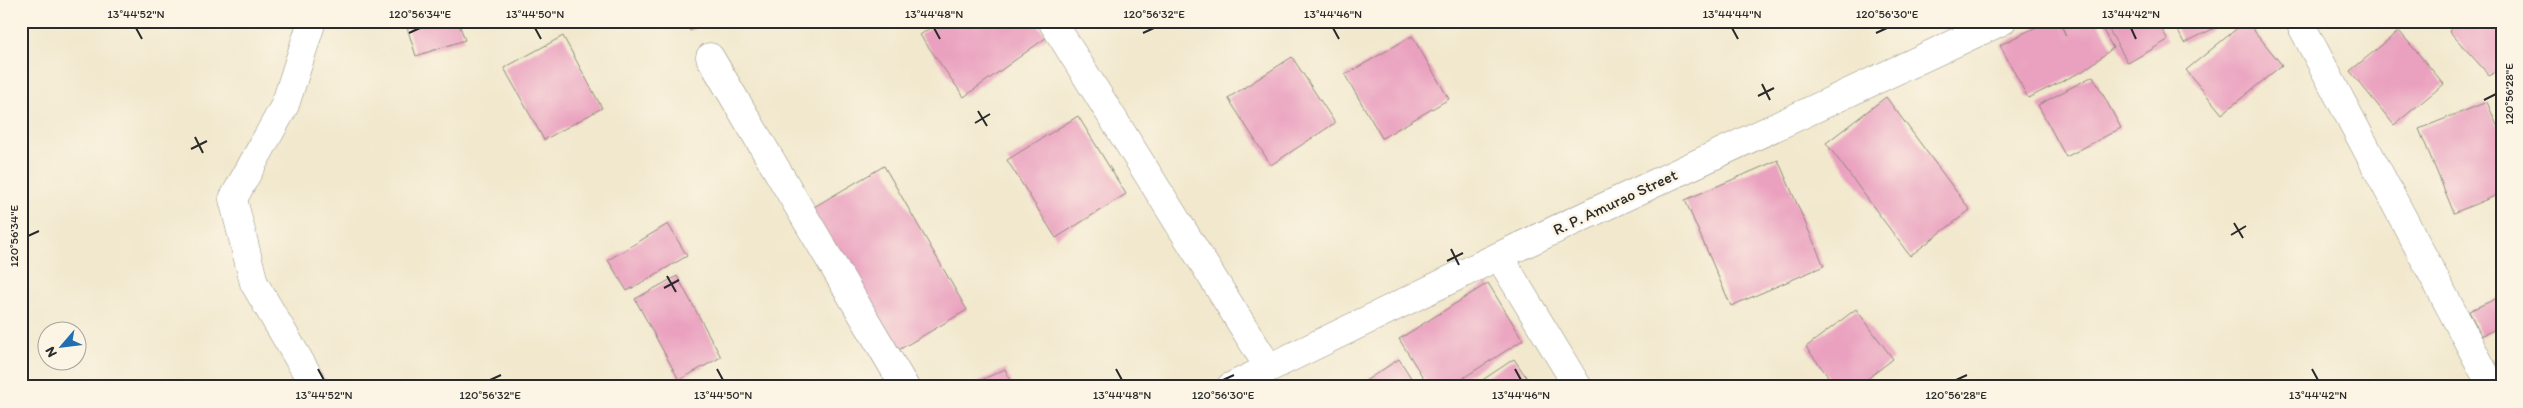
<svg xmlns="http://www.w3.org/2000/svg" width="2523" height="408" font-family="Itim,sans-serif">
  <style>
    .building { fill: #eaa1bf }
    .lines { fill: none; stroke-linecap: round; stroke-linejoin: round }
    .street-casing { stroke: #8e8a7c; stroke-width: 29 }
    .street { stroke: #fff; stroke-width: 28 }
    .ticks { fill: none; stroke: #2b2b2b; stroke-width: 2 }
    .labels { text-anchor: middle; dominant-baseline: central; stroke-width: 5; stroke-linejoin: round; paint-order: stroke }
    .street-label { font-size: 16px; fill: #2b2b2b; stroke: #fcf5e5 }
    .neatline { fill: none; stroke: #2b2b2b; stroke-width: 2 }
    .ticks-label { font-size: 12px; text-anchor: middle; fill: #2b2b2b }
  </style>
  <rect width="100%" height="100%" fill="#fcf5e5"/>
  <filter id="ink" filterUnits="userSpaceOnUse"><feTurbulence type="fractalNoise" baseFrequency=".02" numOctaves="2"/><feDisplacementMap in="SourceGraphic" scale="10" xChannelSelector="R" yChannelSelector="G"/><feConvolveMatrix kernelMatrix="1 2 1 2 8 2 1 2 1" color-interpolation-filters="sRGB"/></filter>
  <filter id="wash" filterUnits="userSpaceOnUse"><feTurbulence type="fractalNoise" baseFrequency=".0096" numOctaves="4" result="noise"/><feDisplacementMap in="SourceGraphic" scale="20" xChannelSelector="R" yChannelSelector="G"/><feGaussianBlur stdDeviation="1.12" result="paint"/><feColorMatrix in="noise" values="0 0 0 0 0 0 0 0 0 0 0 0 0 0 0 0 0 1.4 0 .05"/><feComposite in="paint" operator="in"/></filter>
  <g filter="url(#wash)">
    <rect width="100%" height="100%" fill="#f1e8cd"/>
    <g id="blocks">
      <!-- building -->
      <path class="building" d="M405,21H458L465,40L416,56Z
        M684,21H705L690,31Z
        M940,21H1035L1047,37L964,97L920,35Z
        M2048,21H2059L2066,36L2061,24L2065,21H2098L2113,48L2083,71L2028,98L2000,45Z
        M2104,21H2157L2168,40L2128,63Z
        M2173,21H2229L2184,43Z
        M2246,21L2282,65L2222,114L2186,70Z
        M2459,21H2502V65L2490,76L2449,31Z
        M2399,31L2444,84L2394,125L2350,71Z
        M563,36L602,108L544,140L504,68Z
        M1412,36L1449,99L1382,138L1345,75Z
        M1292,57L1335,123L1271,165L1228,98Z
        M2093,76L2121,128L2066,157L2038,105Z
        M1886,97L1970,210L1910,256L1826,143Z
        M2487,102L2502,137V193L2454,213L2419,129Z
        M1078,116L1126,194L1056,238L1007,160Z
        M1778,160L1824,266L1731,306L1685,200Z
        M884,166L967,310L890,355L807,211Z
        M668,224L687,256L627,291L608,260Z
        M677,276L721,357L679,380L635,299Z
        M1488,283L1523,340L1449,387H1429L1399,339Z
        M2502,296V326L2481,336L2469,311Z
        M1856,309L1893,359L1857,387H1836L1806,347Z
        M1399,359L1417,387H1356Z
        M1514,359L1533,387H1472Z
        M1005,369L1014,387H967Z"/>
    </g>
  </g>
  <g filter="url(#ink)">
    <use href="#blocks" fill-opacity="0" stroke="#8e8a7c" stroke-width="1"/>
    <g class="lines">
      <defs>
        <path id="street" d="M312,21L285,105L233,199L254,283L315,387
          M1052,21L1269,368
          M2299,21L2492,387
          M710,57L905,387
          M1499,256L1578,387
          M1230,387L1499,256L2002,21"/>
      </defs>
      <!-- street casing -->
      <use href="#street" class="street-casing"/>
      <!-- street -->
      <use href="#street" class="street"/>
    </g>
  </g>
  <!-- ticks -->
  <path class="ticks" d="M136,28L142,39M535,28L541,39M934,28L940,39M1333,28L1339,39M1732,28L1738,39M2131,28L2136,39M409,33L420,28M1143,33L1154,28M1876,33L1887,28M1762,84L1770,100M1758,96L1774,88M2484,100L2496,94M978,111L987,126M975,123L990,114M195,137L203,153M191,149L207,141M2234,223L2243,238M2231,235L2246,226M28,236L39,231M1451,249L1459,265M1447,261L1463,253M667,276L676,292M664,288L679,280M318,369L324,380M717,369L723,380M1116,369L1122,380M1515,369L1521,380M2312,369L2318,380M490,380L501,375M1223,380L1234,375M1956,380L1967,375"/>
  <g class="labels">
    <!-- street labels -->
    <g class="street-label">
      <text transform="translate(1615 202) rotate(-25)">R. P. Amurao Street</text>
    </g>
  </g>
  <!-- margin -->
  <rect width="2523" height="408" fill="none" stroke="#fcf5e5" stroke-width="55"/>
  <!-- north arrow -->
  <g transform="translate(62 346) rotate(242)"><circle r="24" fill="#fcf5e5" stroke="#a8a49b"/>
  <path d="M0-4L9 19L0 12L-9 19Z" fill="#1f6fb2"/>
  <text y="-8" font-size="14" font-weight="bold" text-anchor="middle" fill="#2b2b2b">N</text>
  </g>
  <rect x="28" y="28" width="2468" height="352" class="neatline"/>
  <g class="ticks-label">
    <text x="136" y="18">13°44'52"N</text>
    <text x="420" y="18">120°56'34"E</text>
    <text x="535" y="18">13°44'50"N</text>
    <text x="934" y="18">13°44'48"N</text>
    <text x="1154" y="18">120°56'32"E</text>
    <text x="1333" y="18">13°44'46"N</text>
    <text x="1732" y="18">13°44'44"N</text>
    <text x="1887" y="18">120°56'30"E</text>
    <text x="2131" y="18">13°44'42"N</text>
    <text transform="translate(2509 94) rotate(-90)" y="4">120°56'28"E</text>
    <text transform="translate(14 236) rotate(-90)" y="4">120°56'34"E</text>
    <text x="324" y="399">13°44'52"N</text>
    <text x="490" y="399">120°56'32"E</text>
    <text x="723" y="399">13°44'50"N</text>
    <text x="1122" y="399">13°44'48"N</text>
    <text x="1223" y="399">120°56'30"E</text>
    <text x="1521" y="399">13°44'46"N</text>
    <text x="1956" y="399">120°56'28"E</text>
    <text x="2318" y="399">13°44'42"N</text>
  </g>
</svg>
